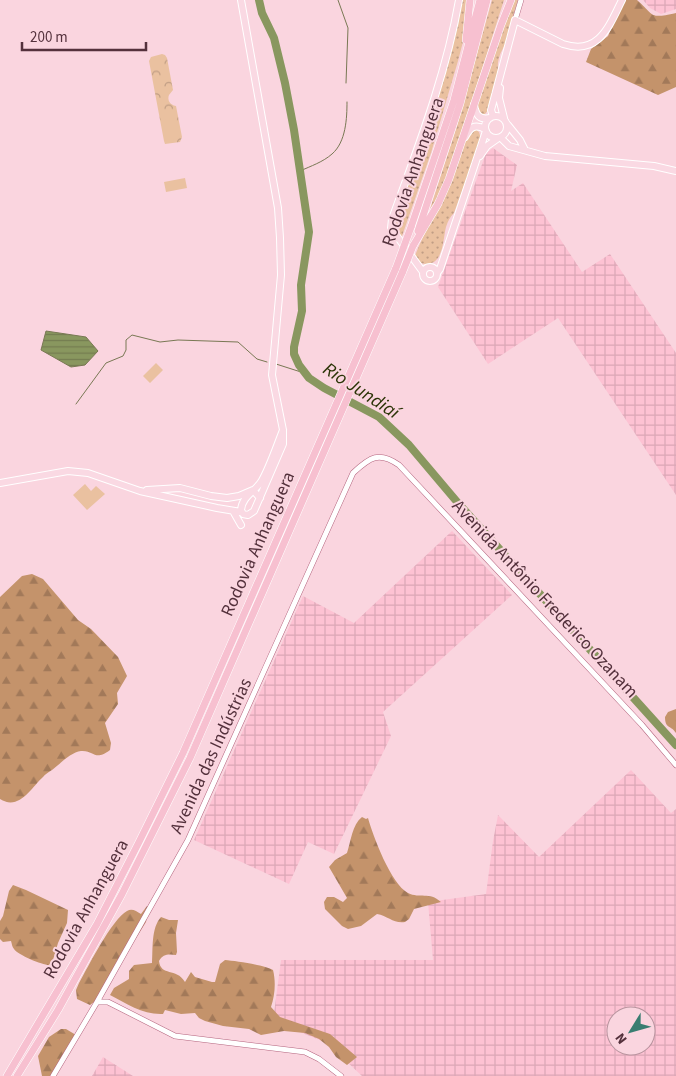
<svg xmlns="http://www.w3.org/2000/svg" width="676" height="1076" font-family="'Source Sans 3',sans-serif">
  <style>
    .industrial { fill: url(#industrial-grid); fill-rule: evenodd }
    .grass { fill: url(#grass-dots) }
    .forest { fill: url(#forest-firs) }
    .park { fill: url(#park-crowns) }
    .garden { fill: #eac1a0 }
    .water { fill: url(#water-rules); stroke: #797854 }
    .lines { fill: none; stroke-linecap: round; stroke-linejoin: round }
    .stream { stroke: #797854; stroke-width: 1 }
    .river { stroke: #89975f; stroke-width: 8 }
    .minor-casing { stroke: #b4647e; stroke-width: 6 }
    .major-casing { stroke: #fff; stroke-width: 8 }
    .highway-casing { stroke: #fff; stroke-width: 8 }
    .minor { stroke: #fff; stroke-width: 5 }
    .major { stroke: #fad9e3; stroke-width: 6 }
    .highway { stroke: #f7c0d0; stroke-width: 7 }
    .highway-bridge-casing { stroke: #fff; stroke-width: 8; stroke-linecap: butt }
    .highway-bridge { stroke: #f7c0d0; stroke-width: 7 }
    .labels { text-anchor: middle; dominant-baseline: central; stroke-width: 4; stroke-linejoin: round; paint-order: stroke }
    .street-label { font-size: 18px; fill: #54313c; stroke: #fad5df }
    .water-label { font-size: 19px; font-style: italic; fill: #2c3407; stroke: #fad5df }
  </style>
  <defs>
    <pattern id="industrial-grid" width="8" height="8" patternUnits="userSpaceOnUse" patternTransform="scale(1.25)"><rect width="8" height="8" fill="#fdc2d3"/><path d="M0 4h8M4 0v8" fill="none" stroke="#dba7b6"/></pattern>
    <pattern id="grass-dots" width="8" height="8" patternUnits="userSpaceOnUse" patternTransform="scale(1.25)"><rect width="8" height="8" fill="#eac1a0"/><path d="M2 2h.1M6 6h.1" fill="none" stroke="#c09d84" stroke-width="1.8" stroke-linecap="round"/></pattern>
    <pattern id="forest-firs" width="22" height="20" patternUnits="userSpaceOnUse" patternTransform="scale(1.25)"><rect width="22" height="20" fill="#c4936b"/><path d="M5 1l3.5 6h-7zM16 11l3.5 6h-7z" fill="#a27959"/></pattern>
    <pattern id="park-crowns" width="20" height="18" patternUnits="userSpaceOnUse" patternTransform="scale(1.25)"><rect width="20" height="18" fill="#eac1a0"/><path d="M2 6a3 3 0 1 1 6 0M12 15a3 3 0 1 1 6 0" fill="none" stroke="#c09d84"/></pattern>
    <pattern id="water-rules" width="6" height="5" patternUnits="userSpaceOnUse" patternTransform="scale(1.25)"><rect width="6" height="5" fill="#89975f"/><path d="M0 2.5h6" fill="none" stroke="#737c50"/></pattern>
  </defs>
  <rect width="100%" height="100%" fill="#fad5df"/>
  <!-- industrial -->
  <path class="industrial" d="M643,0H676V9L661,14L650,8Z
    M493,148L517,165L511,191L523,183L582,272L610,254L676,353V495L558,318L488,364L438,287L486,153Z
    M452,531L512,595L383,712L391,736L334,854L308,842L289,884L194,840L303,596L354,623Z
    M631,770L671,813L676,809V1076H362L327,1043L273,1021L281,960H433L428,902L486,894L493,841L498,815L539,857ZM616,1016H646V1046H616Z
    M103,1057L133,1076H92Z"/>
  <!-- grass -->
  <path class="grass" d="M462,0H469L464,38L458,61L431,153L401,239L394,228V221L429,121C435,114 439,105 437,95Z
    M492,0H504L450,169L440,194L430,209L457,126Z
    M513,0H518L505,45C500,53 497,61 498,70L489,109L485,114L478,115L477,103Z
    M475,129L479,132L481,139L454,213C450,217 448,221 446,227C443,238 444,262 428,264C422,264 418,262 414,258C427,224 448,194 459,159C463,149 465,135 475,129Z"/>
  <!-- forest -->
  <path class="forest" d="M626,0H637C655,16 649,19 676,13V87L658,95L586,62L591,49L608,36L617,15Z
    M32,574L43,579L78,620L91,629L118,657L127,676L117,693L118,704L105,723L111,743L110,750C94,762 95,750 81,751C71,752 60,764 52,770C49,772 45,774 43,777C31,788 19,811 0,799V597L22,576Z
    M676,709V733C671,725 665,729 665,717L668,712Z
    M362,817L366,819L368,818C373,836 391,884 408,893C420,899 429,891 441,902L414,909L409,919L405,922C394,924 388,916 377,914L361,926L348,929L342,926L325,909L324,902L327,897H334L343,902L347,898L329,867L335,860L347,853C351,841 352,825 362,817Z
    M13,885L26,890L68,910L67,923L58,943L53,960L49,965C42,965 18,955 14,949C12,947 12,944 11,941L3,942L0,939V921L3,916L9,891Z
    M147,906H149L146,922L98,999L90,1005L77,999L76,990L79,983C88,967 112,919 127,911C132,908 136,911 141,914Z
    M161,917L169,920H178L176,933L177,952L176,955C168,954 163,954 159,961C161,977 176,967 185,982L191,972L195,977L212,982H215L220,964L225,960C236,961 265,965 273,970C276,982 275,995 271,1007L280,1017L330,1034L357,1057L347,1065L336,1057L329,1047L319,1039L305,1033L284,1031L261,1035L249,1029L223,1026L205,1021L199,1018L195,1013L181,1014L165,1010L163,1014C143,1015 127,1004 110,995L114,988L129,979V971L134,965L152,963C153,949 151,928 161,917Z
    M61,1029H66L76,1035L55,1076H42L38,1056L49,1037Z"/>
  <!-- park -->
  <path class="park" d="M162,54L165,55L167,58L173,90L169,95C167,100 170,105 176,106L182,137L180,142L165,144L164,141L149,61L151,57Z"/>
  <!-- garden -->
  <path class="garden" d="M174,118L178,138L165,141L161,121Z
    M185,178L187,188L166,192L164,182Z
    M156,363L163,370L150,383L143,376Z
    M85,484L91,491L96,486L105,494L87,510L73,495Z"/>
  <!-- water -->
  <path class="water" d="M46,331L86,337L98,351L85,365L71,367L41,350Z"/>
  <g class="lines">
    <!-- stream -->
    <path class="stream" d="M338,0L348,28L346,83
      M300,171C311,166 323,162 332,154C346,142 347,118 347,102
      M276,364L301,372L309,378
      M76,404L106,363L123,356L126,350V340L132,335L160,342L178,340L238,342L257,359L267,362"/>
    <!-- river -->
    <path class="river" d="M259,0L262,13L274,38L285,83L294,130L309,232L301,285L302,311L294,347V354L299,365L309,378L324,388L379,417L409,445L458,503L676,745"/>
    <defs>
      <path id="minor" d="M515,20L521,0
        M97,1002H108L175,1036L305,1052L319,1059L341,1076
        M53,1076L97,1002L188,840L353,473C370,457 379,451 399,465L642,725L676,765"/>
      <path id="major" d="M241,0L278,208L280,238L281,275L272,375L283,430V444L254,511L248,515L243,514L241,510C242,497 254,492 261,482C269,469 277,445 283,430
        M500,88L499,98L504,118
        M474,105C476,115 479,120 490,118
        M485 127a11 11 0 1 1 22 0a11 11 0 1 1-22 0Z
        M493,116L491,110L515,20L563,44C599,56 609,26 622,0
        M508,125L520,140L525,150
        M465,137C470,128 474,123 485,129
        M501,138L509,146L545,156L654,166L676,171
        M480,156L487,146L497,139
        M423 274a7 7 0 1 1 14 0a7 7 0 1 1-14 0Z
        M423,272L391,228L392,219C418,147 446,75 459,0
        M437,273L440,269L486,131
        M0,483L68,471L88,473L140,491L217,508L241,512
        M147,490L180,488L211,496L227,498L239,496L253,490L260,498
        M233,511L241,525"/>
      <path id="highway" d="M466,40L470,0
        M411,227L454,100L480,0
        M418,231L460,104L487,0
        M413,246L438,204L449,179L501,25L511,0
        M7,1076L97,924L139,842L183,753L396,268
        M17,1076L58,1010L122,894L190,758L403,271"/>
    </defs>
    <!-- minor casing -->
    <use href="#minor" class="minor-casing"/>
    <!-- major casing -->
    <use href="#major" class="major-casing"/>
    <!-- highway casing -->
    <use href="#highway" class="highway-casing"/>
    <!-- minor -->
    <use href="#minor" class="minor"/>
    <!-- major -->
    <use href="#major" class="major"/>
    <!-- highway -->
    <use href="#highway" class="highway"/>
    <defs>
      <path id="highway-bridge" d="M396,268L411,227
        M403,271L413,246"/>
    </defs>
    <!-- highway-bridge casing -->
    <use href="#highway-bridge" class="highway-bridge-casing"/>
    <!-- highway-bridge -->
    <use href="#highway-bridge" class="highway-bridge"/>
  </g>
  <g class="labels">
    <!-- street labels -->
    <g class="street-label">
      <text transform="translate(413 172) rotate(-71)">Rodovia Anhanguera</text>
      <text transform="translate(258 544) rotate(-66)">Rodovia Anhanguera</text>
      <text transform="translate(545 599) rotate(47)">Avenida Antônio Frederico Ozanam</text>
      <text transform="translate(211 756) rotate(-65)">Avenida das Indústrias</text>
      <text transform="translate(86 909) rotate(-61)">Rodovia Anhanguera</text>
    </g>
    <!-- water labels -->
    <g class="water-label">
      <text transform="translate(361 391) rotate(33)">Rio Jundiaí</text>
    </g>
  </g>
  <!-- north arrow -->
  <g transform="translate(631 1031) rotate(233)"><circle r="24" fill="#fad5df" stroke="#b8939e"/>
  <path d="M0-4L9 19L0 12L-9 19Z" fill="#397d71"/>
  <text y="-8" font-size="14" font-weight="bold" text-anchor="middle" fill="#54313c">N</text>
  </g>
  <!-- scale -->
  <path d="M22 42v8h124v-8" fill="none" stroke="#54313c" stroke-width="2.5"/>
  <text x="30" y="42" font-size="15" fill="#54313c" stroke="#fad5df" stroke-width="4" paint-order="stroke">200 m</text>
</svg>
